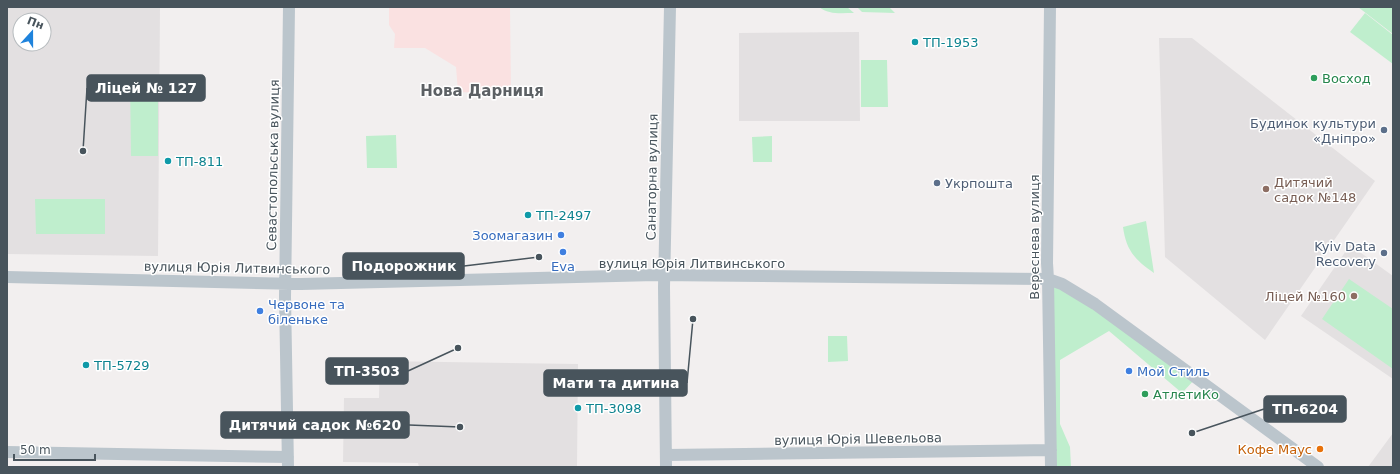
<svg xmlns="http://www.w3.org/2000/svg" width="1400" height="474" font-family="'DejaVu Sans',sans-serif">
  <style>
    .education { fill: #e3e0e1; fill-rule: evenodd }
    .medical { fill: #fae1e1 }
    .green { fill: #bfeecd }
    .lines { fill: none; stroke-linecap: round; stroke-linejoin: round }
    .street { stroke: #bbc5cc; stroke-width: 12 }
    .culture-dot { fill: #0f9aa8; stroke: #fff; stroke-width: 1.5 }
    .leisure-dot { fill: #2e9e5b; stroke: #fff; stroke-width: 1.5 }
    .service-dot { fill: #5c6f8a; stroke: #fff; stroke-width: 1.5 }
    .education-dot { fill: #8d6e63; stroke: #fff; stroke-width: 1.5 }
    .shop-dot { fill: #3f7fe0; stroke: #fff; stroke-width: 1.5 }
    .food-dot { fill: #e8710a; stroke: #fff; stroke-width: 1.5 }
    .labels { text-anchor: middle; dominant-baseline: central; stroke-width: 3; stroke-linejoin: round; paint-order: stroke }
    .culture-label { font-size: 13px; fill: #0d838f; stroke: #fff; text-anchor: start }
    .leisure-label { font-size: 13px; fill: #27864d; stroke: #fff; text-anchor: start }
    .service-label { font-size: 13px; fill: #4e5e75; stroke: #fff; text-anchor: end }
    .street-label { font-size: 13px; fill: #48545c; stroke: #fff }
    .education-label { font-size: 13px; fill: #785e54; stroke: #fff; text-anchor: start }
    .shop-label { font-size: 13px; fill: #366cbe; stroke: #fff; text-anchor: start }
    .food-label { font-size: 13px; fill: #c56008; stroke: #fff; text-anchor: end }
    .quarter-label { font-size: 15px; font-weight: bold; fill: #5c6064; stroke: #fff }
    .leader { fill: none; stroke: #48545c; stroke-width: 1.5 }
    .callout-dot { fill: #48545c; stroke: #fff; stroke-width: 1.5 }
    .callout { fill: #48545c; stroke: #48545c; stroke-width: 1.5 }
    .callout-label { font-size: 14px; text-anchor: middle; font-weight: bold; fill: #fff }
  </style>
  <rect width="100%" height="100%" fill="#f2efef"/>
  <!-- education -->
  <path class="education" d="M7,7H160L158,256L7,254ZM20,20H44V44H20Z
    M859,32L860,121H739V33Z
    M1159,38H1192L1375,181L1265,340L1165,257Z
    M1350,245L1393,276V379L1301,316Z
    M380,361L578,364L577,466L419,467L418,463L343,462L344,398H379Z
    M1393,433V467H1368Z"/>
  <!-- medical -->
  <path class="medical" d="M389,7H510L511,94L458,92L456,67L425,48H394L395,34L389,25Z"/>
  <!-- green -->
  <path class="green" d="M819,7H847L854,13C841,13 829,15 819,7Z
    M857,7H889L895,13L862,12Z
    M1358,7H1393V34Z
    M1365,13L1393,35V64L1350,32Z
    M861,60H887L888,107H861Z
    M130,79H158V156H131Z
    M396,135L397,168H367L366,136Z
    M772,136V162H753L752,137Z
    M35,199H105V234H36Z
    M1146,221L1154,273C1135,260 1126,250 1123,227Z
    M1048,279L1196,378L1182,393L1109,331L1060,360V424L1070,447L1071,467H1051Z
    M1349,279L1393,309V369L1322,319Z
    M828,336H847L848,361L828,362Z"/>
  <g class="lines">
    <!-- street -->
    <path class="street" d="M1050,7L1047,263L1048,279L1051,467
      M7,277L301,284L655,275L1048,279L1062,284L1095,304L1318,467
      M7,452L288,457
      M666,455L1051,450
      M288,467L285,297L289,7
      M666,467L664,287L670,7"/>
  </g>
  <!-- markers -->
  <g class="culture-dot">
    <circle cx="915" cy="42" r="4"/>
    <circle cx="168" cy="161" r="4"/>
    <circle cx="528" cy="215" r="4"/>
    <circle cx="86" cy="365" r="4"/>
    <circle cx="578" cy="408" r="4"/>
  </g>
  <g class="leisure-dot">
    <circle cx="1314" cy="78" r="4"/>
    <circle cx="1145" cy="394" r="4"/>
  </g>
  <g class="service-dot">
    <circle cx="1384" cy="130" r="4"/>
    <circle cx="937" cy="183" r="4"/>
    <circle cx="1384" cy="253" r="4"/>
  </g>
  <g class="education-dot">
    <circle cx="1266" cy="189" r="4"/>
    <circle cx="1354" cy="296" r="4"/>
  </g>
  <g class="shop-dot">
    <circle cx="561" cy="235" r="4"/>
    <circle cx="563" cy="252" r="4"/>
    <circle cx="260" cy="311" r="4"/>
    <circle cx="1129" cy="371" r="4"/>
  </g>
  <circle class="food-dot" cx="1320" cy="449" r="4"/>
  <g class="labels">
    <!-- culture labels -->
    <g class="culture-label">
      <text x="923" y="42">ТП-1953</text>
      <text x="176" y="161">ТП-811</text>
      <text x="536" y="215">ТП-2497</text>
      <text x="94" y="365">ТП-5729</text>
      <text x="586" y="408">ТП-3098</text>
    </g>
    <!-- leisure labels -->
    <g class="leisure-label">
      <text x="1322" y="78">Восход</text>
      <text x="1153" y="394">АтлетиКо</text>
    </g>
    <!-- service labels -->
    <g class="service-label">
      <text x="1376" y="123">Будинок культури<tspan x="1376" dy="15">«Дніпро»</tspan></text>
      <text x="945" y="183" text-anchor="start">Укрпошта</text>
      <text x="1376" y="246">Kyiv Data<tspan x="1376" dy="15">Recovery</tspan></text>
    </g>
    <!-- street labels -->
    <g class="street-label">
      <text transform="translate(273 165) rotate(-89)">Севастопольська вулиця</text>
      <text transform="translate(652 177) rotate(-89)">Санаторна вулиця</text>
      <text transform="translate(1034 237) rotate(-90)">Вереснева вулиця</text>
      <text x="692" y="263">вулиця Юрія Литвинського</text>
      <text transform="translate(237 268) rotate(1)">вулиця Юрія Литвинського</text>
      <text transform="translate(858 439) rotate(-1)">вулиця Юрія Шевельова</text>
    </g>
    <!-- education labels -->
    <g class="education-label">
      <text x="1274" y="182">Дитячий<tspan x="1274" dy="15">садок №148</tspan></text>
      <text x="1346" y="296" text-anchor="end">Ліцей №160</text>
    </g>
    <!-- shop labels -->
    <g class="shop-label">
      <text x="553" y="235" text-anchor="end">Зоомагазин</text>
      <text x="563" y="266" text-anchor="middle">Eva</text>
      <text x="268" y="304">Червоне та<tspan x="268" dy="15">біленьке</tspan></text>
      <text x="1137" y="371">Мой Стиль</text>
    </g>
    <!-- food labels -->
    <g class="food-label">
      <text x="1312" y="449">Кофе Маус</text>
    </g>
    <!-- quarter labels -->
    <g class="quarter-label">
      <text x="482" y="91">Нова Дарниця</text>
    </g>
  </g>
  <!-- callouts -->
  <path class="leader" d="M83 151L87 88M539 257L464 266M458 348L408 371M693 319L687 383M1192 433L1264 409M460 427L409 425"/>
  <g class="callout-dot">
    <circle cx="83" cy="151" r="4"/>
    <circle cx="539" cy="257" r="4"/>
    <circle cx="458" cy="348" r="4"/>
    <circle cx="693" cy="319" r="4"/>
    <circle cx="1192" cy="433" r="4"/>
    <circle cx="460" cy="427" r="4"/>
  </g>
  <g class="callout">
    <rect x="87" y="75" width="118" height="26" rx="4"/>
    <rect x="343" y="253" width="121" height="26" rx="4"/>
    <rect x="326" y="358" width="82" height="26" rx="4"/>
    <rect x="544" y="370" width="143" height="26" rx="4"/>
    <rect x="1264" y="396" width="82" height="26" rx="4"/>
    <rect x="221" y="412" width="188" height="26" rx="4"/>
  </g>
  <g class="callout-label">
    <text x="146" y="93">Ліцей № 127</text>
    <text x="404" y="271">Подорожник</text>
    <text x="367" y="376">ТП-3503</text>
    <text x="616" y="388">Мати та дитина</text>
    <text x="1305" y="414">ТП-6204</text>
    <text x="315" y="430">Дитячий садок №620</text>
  </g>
  <!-- border -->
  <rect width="1400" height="474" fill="none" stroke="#48545c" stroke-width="16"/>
  <!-- north arrow -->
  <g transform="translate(32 32) rotate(21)"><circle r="19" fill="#ffffff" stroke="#b6bbbe"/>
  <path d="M0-3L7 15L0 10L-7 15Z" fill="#1f83dc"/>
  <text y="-6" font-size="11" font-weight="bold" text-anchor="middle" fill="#48545c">Пн</text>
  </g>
  <!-- scale -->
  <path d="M14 454v6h81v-6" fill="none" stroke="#48545c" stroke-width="2"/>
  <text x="20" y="454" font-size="12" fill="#48545c" stroke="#ffffff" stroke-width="3" paint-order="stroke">50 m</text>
</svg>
